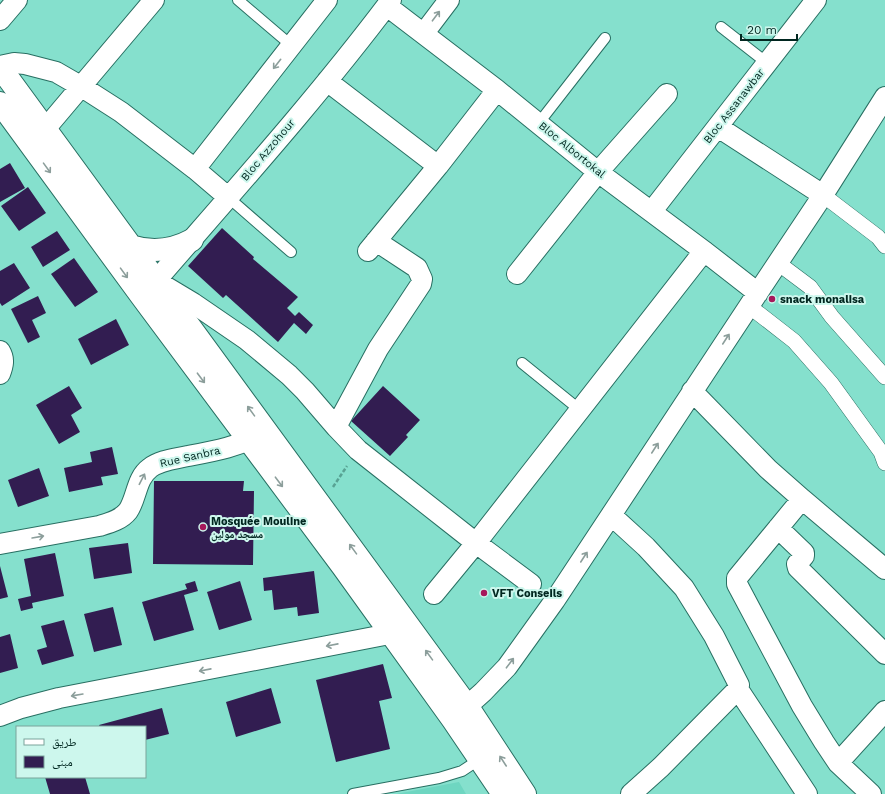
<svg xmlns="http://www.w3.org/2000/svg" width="885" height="794" font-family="'Work Sans','Noto Naskh Arabic',sans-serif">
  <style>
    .built { fill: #6ed6c1 }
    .building { fill: #321d51 }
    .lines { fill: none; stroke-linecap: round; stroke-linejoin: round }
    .service-casing { stroke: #286f62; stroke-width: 12 }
    .pedestrian-casing { stroke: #286f62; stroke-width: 16 }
    .minor-casing { stroke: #286f62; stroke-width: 22 }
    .secondary-casing { stroke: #286f62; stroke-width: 24 }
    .path { stroke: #58a293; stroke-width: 2.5; stroke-dasharray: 4 2; stroke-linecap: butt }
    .service { stroke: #fff; stroke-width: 10 }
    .pedestrian { stroke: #fff; stroke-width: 15 }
    .minor { stroke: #fff; stroke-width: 20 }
    .secondary { stroke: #fff; stroke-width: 22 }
    .oneway { stroke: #8c9e9b }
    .poi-dot { fill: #a6185b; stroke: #cdf7ed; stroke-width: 1.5 }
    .labels { text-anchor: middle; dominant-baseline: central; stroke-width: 4; stroke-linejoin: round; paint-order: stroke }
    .street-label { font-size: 11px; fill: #002720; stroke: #cdf7ed }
    .poi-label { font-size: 11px; font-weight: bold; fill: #002720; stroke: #cdf7ed; text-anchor: start }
  </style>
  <rect width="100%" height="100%" fill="#85e0cd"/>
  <!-- built -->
  <path class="built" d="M459,782L466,794H396Z"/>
  <!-- building -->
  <path class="building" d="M10,163L25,188L0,202V169Z
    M28,187L46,213L19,231L1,206Z
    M222,228L254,257L253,259L298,297L287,308L295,316L299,312L313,325L306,334L294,323L278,342L226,295L223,298L188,266Z
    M57,231L70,250L43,267L31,247Z
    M74,258L98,292L75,307L51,274Z
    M14,263L30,288L2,306L0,303V271Z
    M38,296L46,313L32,320L40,337L28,343L11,309Z
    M116,319L129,345L91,365L78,339Z
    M69,386L82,408L71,415L80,432L59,444L36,405Z
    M383,386L420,420L406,435L408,437L390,456L351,421Z
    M112,447L118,474L101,477L103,485L69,492L64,468L92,462L90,452Z
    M39,468L49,496L18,507L8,480Z
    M154,481H244L243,491H254L253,565L153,564Z
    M128,543L132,573L94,579L89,548Z
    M55,553L64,596L32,603L33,608L21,611L18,599L31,596L24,559Z
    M0,566L8,597L0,599Z
    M314,571L319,613L298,616L297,607L274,610L272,590L264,591L263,578Z
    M195,581L198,591L184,595L194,630L154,641L142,602L187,589L185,584Z
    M240,581L252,620L219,630L207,592Z
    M113,607L122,645L94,652L84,614Z
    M64,620L74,656L42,665L37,650L47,647L41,626Z
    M10,634L18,668L0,673V637Z
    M383,664L392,698L379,701L390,749L336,762L316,680Z
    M271,688L281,723L236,737L226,702Z
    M162,708L169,734L145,740V727H100L99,725Z
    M45,777H85L90,794H50Z"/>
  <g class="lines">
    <defs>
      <path id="service" d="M238,0L292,46
        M721,27L767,63
        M538,124L605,38
        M229,198L291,252
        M522,363L580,410
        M353,794L439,778L462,771L480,759"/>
      <path id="pedestrian" d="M823,195L878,237L885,246
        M778,263L810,287L832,317L885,377
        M749,306L794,341L831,383L881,452L885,463"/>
      <path id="minor" d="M387,6L497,90L598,172L704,251L758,293
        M0,20L17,0
        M424,33L449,0
        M0,66L14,63L25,64L56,72L82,87L121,112L195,169L229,198
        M327,81L438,166
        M718,127L823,195
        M35,141L154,0
        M195,169L327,0
        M652,211L816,0
        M368,251L438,166L497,90
        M517,274L598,172L667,94
        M158,282L193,303L247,340L289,375L305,391L336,427L358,450L476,543L531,584
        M147,291C230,195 315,101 391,0
        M0,351C5,359 3,366 0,374
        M692,391L768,469L802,499L737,578V584L802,706L824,742L838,763L871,794
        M336,427L378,349L421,284L422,279L417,268L376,241
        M802,499L885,569
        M611,515L646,547L684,588L714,636L739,685L738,689L661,767L631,794
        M778,528L804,553V556L797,564L798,568L885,654
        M0,544L99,526C109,523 121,520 128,511C137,498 136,478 150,468C160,460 175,459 188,456C215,451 238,447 263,433
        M434,594L476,543L704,251
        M738,689L807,794
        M0,716L21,708L59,698L405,631
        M455,717L483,692L507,667L555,600L749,306L823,195L885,97
        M838,763L885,711"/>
      <path id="secondary" d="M0,67L468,707L525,794
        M0,103L142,297L343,567L453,720L503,794
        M130,246C152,253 172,251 192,240"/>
    </defs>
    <!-- service casing -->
    <use href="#service" class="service-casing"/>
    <!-- pedestrian casing -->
    <use href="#pedestrian" class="pedestrian-casing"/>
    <!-- minor casing -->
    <use href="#minor" class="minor-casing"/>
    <!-- secondary casing -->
    <use href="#secondary" class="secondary-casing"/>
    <!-- path -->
    <path class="path" d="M333,487L347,466"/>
    <!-- service -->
    <use href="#service" class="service"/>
    <!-- pedestrian -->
    <use href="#pedestrian" class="pedestrian"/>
    <!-- minor -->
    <use href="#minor" class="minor"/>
    <!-- secondary -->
    <use href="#secondary" class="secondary"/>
  </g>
  <!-- one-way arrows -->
  <defs><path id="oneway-shaft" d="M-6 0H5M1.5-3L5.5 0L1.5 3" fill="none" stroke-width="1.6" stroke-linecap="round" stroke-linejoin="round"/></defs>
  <g class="oneway">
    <use href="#oneway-shaft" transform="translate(436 16) rotate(-53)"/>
    <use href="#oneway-shaft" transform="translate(277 64) rotate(128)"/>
    <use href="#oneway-shaft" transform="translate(47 168) rotate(54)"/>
    <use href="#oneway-shaft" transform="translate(124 273) rotate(54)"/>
    <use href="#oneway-shaft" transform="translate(726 339) rotate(-57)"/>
    <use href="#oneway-shaft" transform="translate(201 378) rotate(53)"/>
    <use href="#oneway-shaft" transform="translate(251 411) rotate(-126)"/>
    <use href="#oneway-shaft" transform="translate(655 448) rotate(-57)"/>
    <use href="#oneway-shaft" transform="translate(142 479) rotate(-63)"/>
    <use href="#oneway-shaft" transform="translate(279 482) rotate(53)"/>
    <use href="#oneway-shaft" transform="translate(38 537) rotate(-10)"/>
    <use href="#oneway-shaft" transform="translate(353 549) rotate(-126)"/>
    <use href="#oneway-shaft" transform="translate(584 557) rotate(-57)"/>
    <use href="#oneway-shaft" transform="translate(332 645) rotate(169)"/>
    <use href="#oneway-shaft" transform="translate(429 655) rotate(-126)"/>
    <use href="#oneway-shaft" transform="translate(510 663) rotate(-53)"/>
    <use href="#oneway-shaft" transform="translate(205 670) rotate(169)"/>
    <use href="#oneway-shaft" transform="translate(77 695) rotate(170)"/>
    <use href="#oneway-shaft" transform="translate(503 761) rotate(-123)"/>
  </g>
  <!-- markers -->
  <g class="poi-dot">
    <circle cx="772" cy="299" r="4"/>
    <circle cx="203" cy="527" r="4"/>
    <circle cx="484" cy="593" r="4"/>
  </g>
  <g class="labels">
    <!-- street labels -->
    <g class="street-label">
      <text transform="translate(734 106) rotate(-52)">Bloc Assanawbar</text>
      <text transform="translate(268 150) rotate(-50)">Bloc Azzohour</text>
      <text transform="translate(572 150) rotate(39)">Bloc Albortokal</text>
      <text transform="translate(190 457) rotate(-13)">Rue Sanbra</text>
    </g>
    <!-- poi labels -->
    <g class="poi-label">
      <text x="780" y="299">snack monalisa</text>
      <text x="211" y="521">Mosquée Mouline<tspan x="211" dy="13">مسجد مولين</tspan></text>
      <text x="492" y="593">VFT Conseils</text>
    </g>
  </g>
  <!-- legend -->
  <rect x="16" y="726" width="130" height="52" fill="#cdf7ed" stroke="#7ba49b"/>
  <rect x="24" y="739" width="20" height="6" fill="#ffffff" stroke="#7ba49b"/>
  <text x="52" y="746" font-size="12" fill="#002720">طريق</text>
  <rect x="24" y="756" width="20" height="12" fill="#321d51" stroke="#7ba49b"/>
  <text x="52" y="766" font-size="12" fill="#002720">مبنى</text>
  <!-- scale -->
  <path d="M741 34v6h56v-6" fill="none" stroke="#002720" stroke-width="2"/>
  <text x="747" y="34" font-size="12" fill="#002720" stroke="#cdf7ed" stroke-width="3" paint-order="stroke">20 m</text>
</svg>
